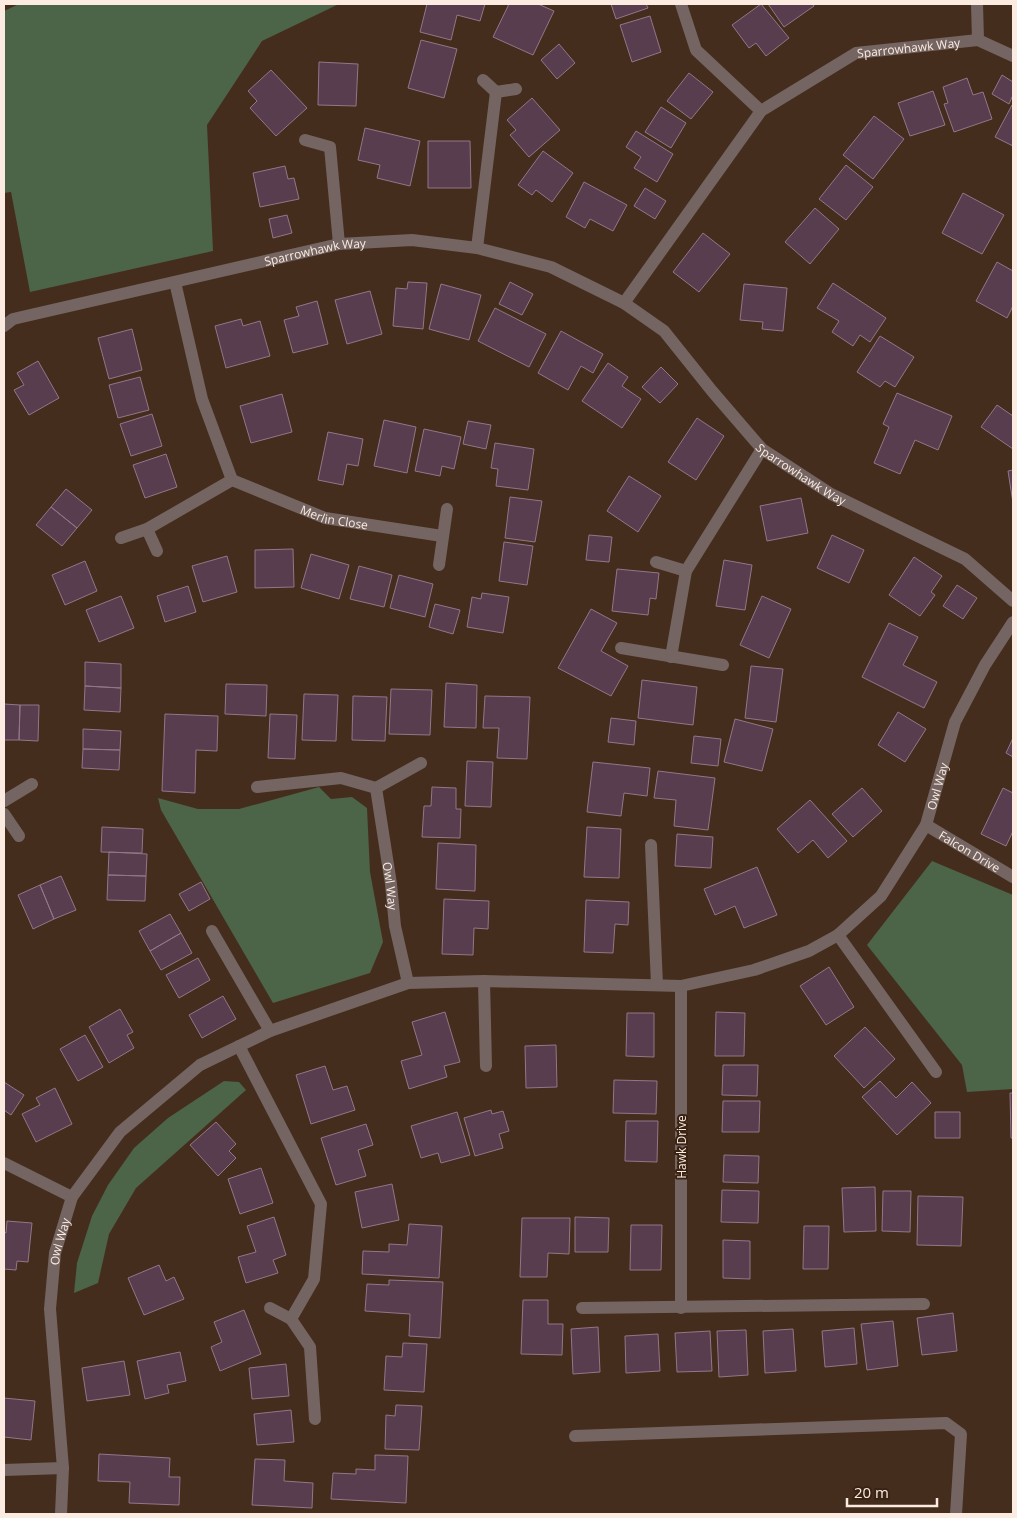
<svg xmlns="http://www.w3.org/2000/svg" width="1017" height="1518" font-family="'Open Sans',sans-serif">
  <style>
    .green { fill: #4c6447 }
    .building { fill: #573d4d; stroke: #937688 }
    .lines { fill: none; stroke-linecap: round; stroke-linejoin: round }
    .minor { stroke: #746562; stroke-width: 12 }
    .labels { text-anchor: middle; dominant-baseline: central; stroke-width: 4; stroke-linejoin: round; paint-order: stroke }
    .street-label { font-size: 12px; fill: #fbebe1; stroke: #3a2313 }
  </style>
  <rect width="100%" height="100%" fill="#452d1d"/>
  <!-- green -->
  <path class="green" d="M19,4H339L262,41L207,125L213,251L30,292L11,192L4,193V11Z
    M319,787L331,799L352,797L367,808L370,872L383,942L370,973L273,1003L161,810L158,798L198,809H239Z
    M932,861L1013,895V1089L967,1092L962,1065L867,945Z
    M224,1081L239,1082L246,1090L136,1188L109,1234L98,1283L74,1293L77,1263L92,1216L108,1185L134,1148L168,1118Z"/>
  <!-- building -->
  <path class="building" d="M427,4H485L480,21L457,15L451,40L420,32Z
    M509,4H538L554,11L533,55L493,37Z
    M611,4H646L648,8L616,19Z
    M761,4L789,38L766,56L756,43L749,48L732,25Z
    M768,4H813L814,6L784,27Z
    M650,16L661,52L632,62L620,25Z
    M421,40L457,49L444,98L408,88Z
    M559,44L575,63L557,79L541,60Z
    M319,62L358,64L356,106L318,105Z
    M271,70L307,108L276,136L250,108L257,101L248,91Z
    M689,73L713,92L691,119L667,101Z
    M1002,75L1013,82V95L1009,104L992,94Z
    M967,78L973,95L983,92L992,119L954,132L944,104L948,103L943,87Z
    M933,91L945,125L910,136L898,103Z
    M532,98L560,130L529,157L510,135L516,130L507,120Z
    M1012,105L1013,106V146L995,137Z
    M661,107L686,123L671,148L645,132Z
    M874,116L904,139L873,179L843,155Z
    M365,128L420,141L410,186L377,178L380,165L358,160Z
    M636,131L673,154L657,182L634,168L641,157L626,147Z
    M428,141H470L471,188H428Z
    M543,151L573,173L552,202L536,190L532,195L518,185Z
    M846,165L873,187L846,220L819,199Z
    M285,166L288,179L294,178L299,199L260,207L253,173Z
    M584,182L627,205L613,231L590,219L585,228L566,217Z
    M645,188L666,201L655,219L634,206Z
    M963,193L1004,215L982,254L942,233Z
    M815,208L839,229L810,264L785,242Z
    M287,215L292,233L273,238L269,219Z
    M703,233L730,254L699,292L673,272Z
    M997,262L1013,271V306L1007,318L976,301Z
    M408,282L427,283L423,329L393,326L396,288L407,289Z
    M510,282L533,294L522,315L499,304Z
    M833,283L886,318L870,342L860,335L853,346L832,332L839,321L817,308Z
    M441,284L481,295L469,340L429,329Z
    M744,284L787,288L783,331L762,329L763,322L740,320Z
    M370,291L382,334L347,344L335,300Z
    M317,301L328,344L293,353L284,320L299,316L296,307Z
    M495,308L546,334L529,367L478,341Z
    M241,319L243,326L260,321L270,356L226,368L215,326Z
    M132,329L142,370L109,379L98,338Z
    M561,331L603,354L593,373L581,366L568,390L538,373Z
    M880,336L914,357L895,387L885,381L880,387L857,372Z
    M38,361L59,398L29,415L14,390L24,385L17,373Z
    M608,363L628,377L622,386L641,399L622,428L582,401Z
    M661,367L678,384L660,403L642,387Z
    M140,377L149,410L118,418L109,385Z
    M897,393L952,416L938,450L915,440L900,474L874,463L889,427L883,424Z
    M282,394L292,432L251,443L240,406Z
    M997,405L1013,416V449L981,427Z
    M152,414L162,446L131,456L120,424Z
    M697,418L724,436L696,480L668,462Z
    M384,420L416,427L407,473L374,466Z
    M468,421L491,425L486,449L463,444Z
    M424,429L461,437L454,469L442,466L440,476L415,471Z
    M328,432L363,439L358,466L347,464L343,485L318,480Z
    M495,443L534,449L528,490L496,486L498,469L491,468Z
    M166,454L177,487L145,498L133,465Z
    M1013,470V503L1008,471Z
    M629,476L661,496L638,532L607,511Z
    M66,489L92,510L77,528L51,507Z
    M510,497L542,501L535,542L505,538Z
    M801,498L808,533L767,541L760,506Z
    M51,507L77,528L62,546L36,525Z
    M589,535L612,537L609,562L586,560Z
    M832,535L864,550L849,583L817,568Z
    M504,542L533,546L527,585L499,581Z
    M293,549L294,587L255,588V550Z
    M311,554L349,565L339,599L301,588Z
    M227,556L237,592L203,602L192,566Z
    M914,557L942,576L931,592L935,595L920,616L889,595Z
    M724,560L752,565L745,610L716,606Z
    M85,561L97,591L65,605L52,575Z
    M359,566L392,575L384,607L350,599Z
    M617,569L659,573L656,599L650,598L648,615L612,611Z
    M399,575L433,584L425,617L390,608Z
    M957,585L977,598L963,619L943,606Z
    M188,586L196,612L165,622L157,596Z
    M482,593L509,597L503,633L467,627L472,597L481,599Z
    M121,596L134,628L99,642L86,610Z
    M762,596L791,609L769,658L740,645Z
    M435,604L460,610L453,634L429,627Z
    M591,609L617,623L601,651L628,666L611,696L558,668Z
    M889,623L918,637L903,665L937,682L924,708L862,677Z
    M85,662L121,664V688L85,686Z
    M751,666L783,669L776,722L745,718Z
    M642,680L697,687L693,725L638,718Z
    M446,683L477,685L476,728L444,727Z
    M226,684L267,685L266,716L225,714Z
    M85,686L121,688L120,712L84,710Z
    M391,689L432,690L430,735L389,734Z
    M304,694L338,695L336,741L302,740Z
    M353,696L387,697L385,741L352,740Z
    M485,696L530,697L527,759L497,758L499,728H483Z
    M4,704L20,705L19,740H4Z
    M20,705H39L38,741L19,740Z
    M898,712L926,729L905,762L878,745Z
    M165,714L218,716L217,751L196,750L195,793L162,791Z
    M270,714L297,715L295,759L268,758Z
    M611,718L636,721L634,745L608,742Z
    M735,719L773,729L762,771L724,762Z
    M83,729L121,731L120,750L83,749Z
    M694,736L721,739L718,766L691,763Z
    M1013,738V757L1006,753Z
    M83,749L120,750L119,770L82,768Z
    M467,761L493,762L491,807L465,806Z
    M593,762L650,768L647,796L624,793L621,816L587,812Z
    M658,771L715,778L708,830L674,826L676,800L654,798Z
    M432,787L456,788V809H461L460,838L422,837L424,806H431Z
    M862,788L882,811L853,837L832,814Z
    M1003,788L1013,793V831L1006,846L981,834Z
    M810,800L847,841L828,858L813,840L798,853L777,829Z
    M102,827L143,829L142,853L101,852Z
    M587,827L621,829L619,878L584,877Z
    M677,834L713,837L711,868L675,866Z
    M438,843L476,845L475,891L436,889Z
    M109,852L147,854L146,876L108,875Z
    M757,867L777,915L744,928L735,906L715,915L704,889Z
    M108,875L146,876L145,901L107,900Z
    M61,876L76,910L54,919L40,885Z
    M201,882L210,899L189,911L179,894Z
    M40,885L54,919L33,929L18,895Z
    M444,899L489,901L488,929L474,928L473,955L442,954Z
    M586,900L629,902L628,925L615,924L613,953L584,952Z
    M170,914L181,933L150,951L139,931Z
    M181,933L192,953L161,970L150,951Z
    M198,958L210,980L179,998L166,975Z
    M829,967L854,1007L826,1025L800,986Z
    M223,996L236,1019L202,1038L189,1015Z
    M120,1009L133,1032L127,1035L134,1048L109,1063L89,1027Z
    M445,1012L460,1062L444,1066L447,1077L409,1089L401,1061L422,1055L412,1022Z
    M716,1012L745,1013L744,1056H715Z
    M627,1013H654V1057L626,1056Z
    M865,1027L895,1059L864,1088L834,1056Z
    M85,1035L103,1067L78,1081L60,1049Z
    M556,1045L557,1087L526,1088L525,1046Z
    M723,1065H758L757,1096L722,1095Z
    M325,1066L333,1090L347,1086L355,1110L311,1124L296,1075Z
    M614,1080L657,1081L656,1114L613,1113Z
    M880,1081L896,1098L912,1082L931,1103L897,1135L862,1097Z
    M4,1082L24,1095L11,1115L4,1110Z
    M55,1088L72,1124L36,1142L22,1114L40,1105L36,1098Z
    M1010,1093H1013V1138H1011Z
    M723,1101H760L759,1132H722Z
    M491,1110L492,1114L503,1111L509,1131L499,1134L503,1148L475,1156L464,1118Z
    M457,1112L470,1155L441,1163L438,1153L421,1158L411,1126Z
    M935,1112H960V1138H935Z
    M626,1121H658L657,1162L625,1161Z
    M216,1122L236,1144L229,1151L236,1158L218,1176L190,1145Z
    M366,1124L373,1145L358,1150L366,1176L336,1185L321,1138Z
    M724,1155L759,1156L758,1183L723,1182Z
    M261,1168L273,1203L240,1214L228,1179Z
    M392,1184L399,1220L362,1228L355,1192Z
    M875,1187L876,1231L844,1232L842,1188Z
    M722,1190L759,1191L758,1223L721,1222Z
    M883,1191H911L910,1232L882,1231Z
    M918,1196L963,1197L961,1246L917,1245Z
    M274,1217L286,1255L273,1260L278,1273L246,1283L238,1257L256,1252L247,1226Z
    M575,1217L609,1218L608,1252H575Z
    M522,1218H570L569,1254L548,1253L547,1277H520Z
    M7,1221L32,1223L28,1262L17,1261L16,1270L4,1269V1232L6,1233Z
    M409,1224L442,1226L439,1278L362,1274L363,1251L389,1252V1244L407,1245Z
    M631,1225H662L661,1270H630Z
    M804,1226H829L828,1269H803Z
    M723,1240L750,1241V1279L723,1278Z
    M159,1265L166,1281L174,1277L184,1299L144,1315L128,1278Z
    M389,1280L443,1282L440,1338L409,1336L410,1314L365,1311L367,1284L389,1285Z
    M523,1300H548V1324H563L562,1355L521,1354Z
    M244,1310L261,1354L220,1371L211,1347L222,1342L214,1322Z
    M953,1313L957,1351L922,1355L917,1318Z
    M893,1321L898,1366L867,1370L861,1324Z
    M598,1327L600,1372L573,1374L571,1329Z
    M854,1328L857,1364L825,1367L822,1331Z
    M793,1329L796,1371L765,1373L763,1331Z
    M746,1330L748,1375L719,1377L717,1331Z
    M710,1331L712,1371L677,1372L675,1333Z
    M658,1334L660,1371L626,1373L625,1336Z
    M403,1343L427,1344L424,1392L384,1390L386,1356L402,1357Z
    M180,1352L186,1381L167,1385L169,1393L145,1399L137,1361Z
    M124,1361L130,1395L87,1401L82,1368Z
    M286,1364L289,1396L252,1399L249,1368Z
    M4,1398L35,1401L31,1440L4,1437Z
    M396,1405L422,1406L419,1450L385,1449L386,1415L395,1416Z
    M291,1410L294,1442L257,1445L254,1414Z
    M99,1454L170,1458L169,1477H180L179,1505L129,1503L130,1482L98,1481Z
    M375,1455L408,1456L406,1503L331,1499L333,1473L356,1474V1469L375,1470Z
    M255,1459L285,1460L284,1481L313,1483L312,1508L252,1505Z"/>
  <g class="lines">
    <!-- minor -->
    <g class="minor">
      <path d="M681,4L696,50L761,111"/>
      <path d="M977,4L978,40"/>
      <path d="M483,80L496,92L516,89"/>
      <path d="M305,140L330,147L339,244"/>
      <path d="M477,248L496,92"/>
      <path d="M175,282L202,399L232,480"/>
      <path id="s1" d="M624,303L761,111L856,53L978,40L1013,56"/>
      <path id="s2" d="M4,326L13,319L339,244L412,240L477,248L551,267L624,303L664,331L712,391L762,449L831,494L965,559L1013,601"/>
      <path d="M147,529L157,551"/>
      <path id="s3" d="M121,538L147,529L232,480L325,518L442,536"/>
      <path d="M656,562L686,571"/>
      <path d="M439,565L447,509"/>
      <path d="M621,648L723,665"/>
      <path d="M671,657L686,571L762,449"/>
      <path id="s4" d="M257,787L341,778L376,788L391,884L395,926L408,983"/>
      <path d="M376,788L421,763"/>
      <path d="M4,801L32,784"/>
      <path d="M4,814L19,836"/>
      <path id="s5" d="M926,825L1013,877"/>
      <path d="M651,845L657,985"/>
      <path d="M212,931L270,1031"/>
      <path d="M838,935L936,1072"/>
      <path d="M484,981L486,1066"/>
      <path d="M239,1046L321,1204L314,1279L291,1319"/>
      <path d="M4,1163L72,1197"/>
      <path d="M270,1308L291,1319L310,1347L315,1419"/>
      <path d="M582,1308L924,1304"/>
      <path d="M681,1308V986"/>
      <path d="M575,1436L946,1423L961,1434L956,1514"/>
      <path d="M4,1470L63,1468"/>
      <path id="s6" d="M61,1514L63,1468L50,1309L55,1253L72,1197L120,1132L200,1065L270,1031L408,983L484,981L681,986L754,970L809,951L838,935L881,896L926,825L955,722L985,665L1013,622"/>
    </g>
  </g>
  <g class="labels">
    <!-- street labels -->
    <g class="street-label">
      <text stroke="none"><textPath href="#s1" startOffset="400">Sparrowhawk Way</textPath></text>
      <text stroke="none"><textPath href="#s2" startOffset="321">Sparrowhawk Way</textPath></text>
      <text stroke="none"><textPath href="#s2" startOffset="891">Sparrowhawk Way</textPath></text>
      <text stroke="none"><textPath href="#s3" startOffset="235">Merlin Close</textPath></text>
      <text stroke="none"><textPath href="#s6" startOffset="1351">Owl Way</textPath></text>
      <text stroke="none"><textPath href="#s5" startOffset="51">Falcon Drive</textPath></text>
      <text stroke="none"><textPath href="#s4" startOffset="220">Owl Way</textPath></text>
      <text transform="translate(681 1147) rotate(-90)">Hawk Drive</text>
      <text stroke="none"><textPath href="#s6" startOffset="274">Owl Way</textPath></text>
    </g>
  </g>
  <!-- border -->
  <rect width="1017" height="1518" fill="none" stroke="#fbebe1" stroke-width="10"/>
  <!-- scale -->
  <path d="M847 1498v8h90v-8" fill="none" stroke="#fbebe1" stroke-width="2.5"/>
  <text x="854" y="1498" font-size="15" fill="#fbebe1" stroke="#3a2313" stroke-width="4" paint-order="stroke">20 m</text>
</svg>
